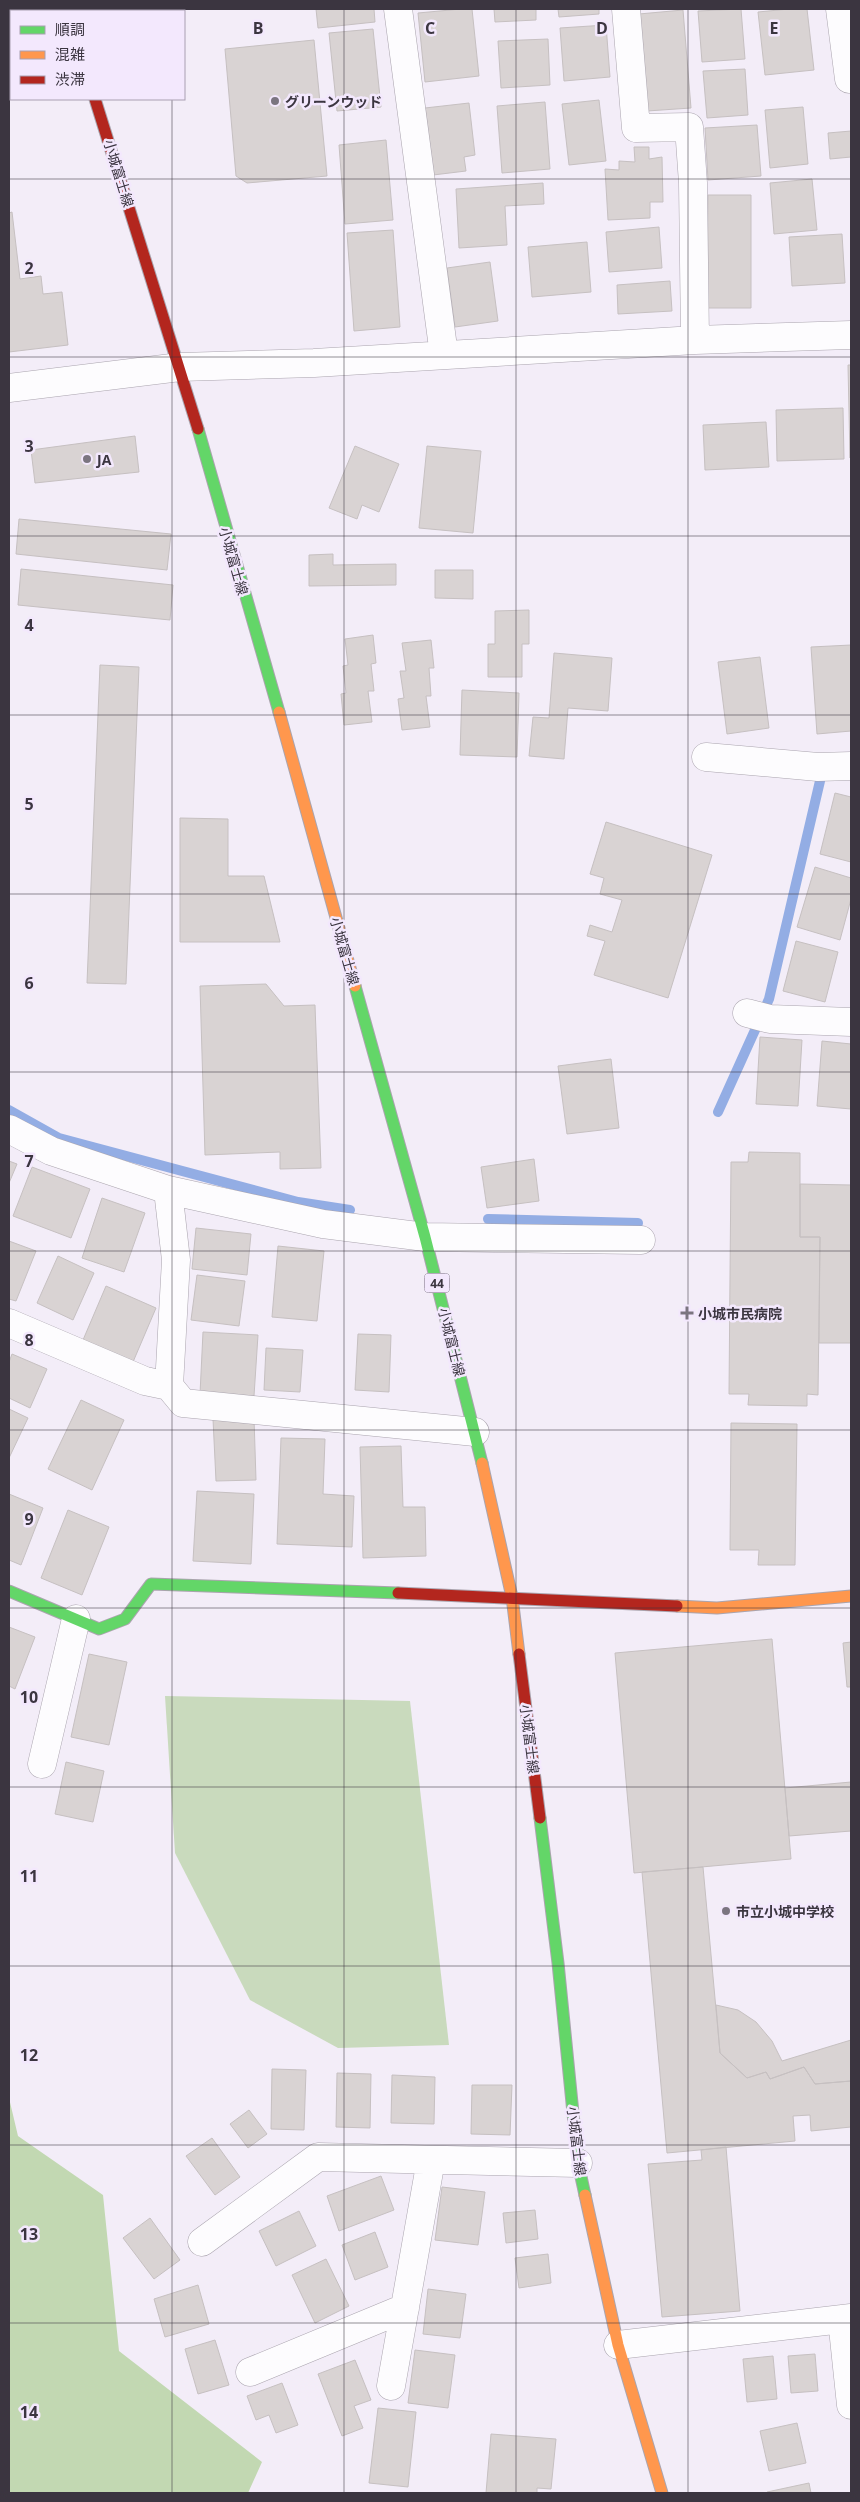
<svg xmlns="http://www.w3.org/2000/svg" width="860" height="2502" font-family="'Open Sans','Noto Sans JP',sans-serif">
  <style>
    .green { fill: #c9dabd }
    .forest { fill: #c2d8b2 }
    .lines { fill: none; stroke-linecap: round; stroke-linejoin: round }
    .stream { stroke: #93ade4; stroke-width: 10 }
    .building { fill: #d9d3d3; stroke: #c6c0c1 }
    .street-casing { stroke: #aaa4ae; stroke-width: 29 }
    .fast-casing { stroke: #aaa4ae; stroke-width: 13 }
    .slow-casing { stroke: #aaa4ae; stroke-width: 13 }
    .jam-casing { stroke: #aaa4ae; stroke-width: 13 }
    .street { stroke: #fdfcfe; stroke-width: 28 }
    .fast { stroke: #63d668; stroke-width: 11 }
    .slow { stroke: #ff974d; stroke-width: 11 }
    .jam { stroke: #b3261e; stroke-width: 11 }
    .grid { fill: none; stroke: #3b3540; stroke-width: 1; stroke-opacity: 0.55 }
    .poi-dot { fill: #7b7580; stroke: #f3e8fd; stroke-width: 2 }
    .labels { text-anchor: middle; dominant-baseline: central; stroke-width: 5; stroke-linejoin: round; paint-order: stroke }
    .shield { fill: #f3e8fd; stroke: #726b79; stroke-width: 1 }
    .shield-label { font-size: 12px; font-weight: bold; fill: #3b3540 }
    .poi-label { font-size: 14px; font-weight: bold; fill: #3b3540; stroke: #f3e8fd; text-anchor: start }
    .street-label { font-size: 14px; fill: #3b3540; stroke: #f3e8fd }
    .grid-label { font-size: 16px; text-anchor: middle; font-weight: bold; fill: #3b3540; stroke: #f3e8fd; stroke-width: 5; stroke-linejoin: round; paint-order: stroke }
  </style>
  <rect width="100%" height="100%" fill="#f3edf8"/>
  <!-- green -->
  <path class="green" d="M165,1696L410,1701L449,2045L338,2048L250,2000L175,1853Z"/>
  <!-- forest -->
  <path class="forest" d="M9,2098L18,2136L103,2195L119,2351L262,2462L248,2493H9Z"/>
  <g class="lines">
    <!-- stream -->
    <path class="stream" d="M9,1110L59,1138L298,1202L350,1210
      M718,1112L769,999L820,781
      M488,1219L638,1223"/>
  </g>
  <!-- building -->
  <path class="building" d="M316,9H374L375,22L318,28Z
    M461,9H472L479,76L425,82L418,13Z
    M494,9H536V20L495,22Z
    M558,9H599V14L559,17Z
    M741,9L745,59L702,62L698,11Z
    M789,9H807L814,70L765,75L758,12Z
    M683,10L691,108L647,111L639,14Z
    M606,25L610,77L564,81L560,28Z
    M373,29L381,107L337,111L329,33Z
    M548,39L550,85L501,88L498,41Z
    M314,40L327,176L247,183L236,176L225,49Z
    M745,69L748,115L707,118L703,71Z
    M599,100L606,161L569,165L562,104Z
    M545,102L550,169L502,173L497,106Z
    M469,103L475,155L464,157L466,171L433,175L425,108Z
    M803,107L808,164L770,168L765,110Z
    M757,125L761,176L708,180L705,128Z
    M851,131V157L830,159L828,133Z
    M386,140L393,220L345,224L339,145Z
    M634,147H649V159L662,157L663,202H650V218L608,220L605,169L619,170V161L635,162Z
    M812,179L817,230L774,234L770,183Z
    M543,183L544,204L505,206L507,245L459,248L456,189Z
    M708,195H751V308H707Z
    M12,212L20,279L41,276L43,294L62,292L68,345L9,352V213Z
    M659,227L662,268L609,272L606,232Z
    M393,230L400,327L354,331L347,233Z
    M842,234L845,283L792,286L789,237Z
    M587,242L591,292L532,297L528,247Z
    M490,262L498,321L455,327L447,268Z
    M670,281L672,311L618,314L617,285Z
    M848,365H851L850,458Z
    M843,408L844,459L777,461L776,410Z
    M766,422L769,467L705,470L703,425Z
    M135,436L139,472L35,483L31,450Z
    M355,446L399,464L379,512L362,505L357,519L329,508Z
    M427,446L481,451L473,533L419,528Z
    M19,519L171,534L167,570L16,554Z
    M333,554V565L396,564V585L309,586V555Z
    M21,569L173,585L170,620L18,605Z
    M435,570H473V599L435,598Z
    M529,610V644H522V677H488V644H495V611Z
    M373,635L376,663L371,664L374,691H368L372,722L344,725L341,694L346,693L343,666L348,665L345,639Z
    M431,640L434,668H429L431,696H426L430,727L402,730L398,699L404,698L400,671H406L402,643Z
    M851,645V731L817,734L811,647Z
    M554,653L612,658L608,711L568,708L564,759L529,756L533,717L549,718Z
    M760,657L769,728L727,734L718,662Z
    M100,665L139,667L126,984L87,983Z
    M462,690L519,693L517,757L460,755Z
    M835,793L851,797V862L820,854Z
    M180,818L228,819V876H264L280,942H180Z
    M606,822L712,855L668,998L594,975L605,941L587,936L590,925L612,932L622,900L600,894L604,878L590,874Z
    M815,867L851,878V899L840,940L797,927Z
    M796,941L838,952L825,1002L783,991Z
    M266,984L284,1006L315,1005L321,1168L280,1169V1152L205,1155L200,986Z
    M760,1037L802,1040L798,1106L756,1104Z
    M822,1041L851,1044V1109L817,1106Z
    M611,1059L619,1128L567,1134L558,1066Z
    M749,1152L800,1153V1237H820L818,1395L807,1394V1406L748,1405L749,1394H729L731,1162H748Z
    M534,1159L539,1201L487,1208L481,1167Z
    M9,1161L17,1164L9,1183Z
    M32,1167L90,1189L71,1238L13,1216Z
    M800,1184L851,1185V1343H819L820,1237H800Z
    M102,1198L145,1213L124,1272L82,1258Z
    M196,1228L251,1234L247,1275L192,1269Z
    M9,1241L36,1251L16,1301L9,1299Z
    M278,1246L324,1251L317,1321L272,1317Z
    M58,1256L94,1273L73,1320L37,1303Z
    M197,1275L245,1281L239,1326L191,1320Z
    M106,1286L156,1308L133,1362L83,1340Z
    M203,1332L258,1335L254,1396L200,1394Z
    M358,1334L391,1335L389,1392L355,1390Z
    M266,1348L303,1350L300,1392L264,1390Z
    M12,1354L47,1369L30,1408L9,1398V1362Z
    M81,1400L124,1420L92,1490L48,1469Z
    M9,1409L28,1418L9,1458Z
    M254,1418L256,1480L216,1481L213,1419Z
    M731,1423L797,1424L795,1565H758L759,1550H730Z
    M281,1438L325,1439L323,1494L354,1496L352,1547L277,1544Z
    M401,1446L403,1507H425L426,1556L363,1558L360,1447Z
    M197,1491L254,1494L251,1564L193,1561Z
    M9,1494L43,1508L21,1565L9,1560Z
    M68,1510L109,1527L82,1595L41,1578Z
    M9,1627L35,1637L15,1689L9,1686Z
    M772,1639L791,1859L634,1873L615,1653Z
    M851,1642V1687H847L843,1643Z
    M89,1654L127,1662L109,1745L71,1737Z
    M66,1762L104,1771L93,1822L55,1814Z
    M851,1782V1831L789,1836L785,1788Z
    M703,1867L720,2053L747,2078L766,2072L770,2079L804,2067L815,2084L851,2081V2127L811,2131L810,2115L793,2116L795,2141L667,2153L642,1872Z
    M716,2005L738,2010L756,2022L772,2041L782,2061L851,2040V2081L815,2084L804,2067L770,2079L766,2072L747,2078L720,2053Z
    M272,2069L306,2070L304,2130L271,2129Z
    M337,2073L371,2074L370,2128L336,2127Z
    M392,2075L435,2077L434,2124L391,2123Z
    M472,2085H512L510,2135L471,2134Z
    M249,2110L267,2134L248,2148L230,2124Z
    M212,2138L240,2177L215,2195L186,2156Z
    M726,2147L740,2311L662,2317L648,2164L702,2160L701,2150Z
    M381,2176L394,2210L339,2231L327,2196Z
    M442,2187L485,2192L478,2245L435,2240Z
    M535,2210L538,2239L506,2243L503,2213Z
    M299,2211L316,2246L276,2266L259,2231Z
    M150,2218L180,2260L154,2279L123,2238Z
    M375,2232L388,2267L355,2280L342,2245Z
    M548,2254L551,2283L519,2288L515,2258Z
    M326,2259L349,2306L315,2323L292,2275Z
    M198,2285L209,2324L165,2337L154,2299Z
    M428,2289L466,2294L460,2338L423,2334Z
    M215,2340L229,2385L198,2394L185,2349Z
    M415,2350L455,2355L448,2408L408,2403Z
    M815,2354L818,2391L791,2393L788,2356Z
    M773,2356L777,2399L747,2402L743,2359Z
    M355,2360L371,2400L354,2406L363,2428L342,2436L318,2374Z
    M282,2383L298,2425L276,2433L269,2415L256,2420L247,2396Z
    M378,2408L416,2412L408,2487L369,2483Z
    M797,2423L806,2463L769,2471L760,2431Z
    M491,2434L556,2439L551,2489L537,2488V2493H486Z
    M809,2483L811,2493H767V2492Z"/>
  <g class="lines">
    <defs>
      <path id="street" d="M398,9L444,355
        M626,9L636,128L689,127L693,183L695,340
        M840,9L849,79
        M9,388L180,367L314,363L695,340L851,335
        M706,757L818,767L851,766
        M747,1013L770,1019L851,1022
        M9,1129L51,1151L168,1190L323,1224L425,1237L641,1240
        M168,1190L176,1260L169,1386
        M9,1323L145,1381L169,1386L183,1403L475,1432
        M42,1764L76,1619
        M202,2242L318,2157L578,2163
        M842,2319L851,2405
        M618,2345L851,2318
        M250,2372L405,2308
        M391,2386L431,2160"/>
      <path id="fast" d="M198,429L279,712
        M355,986L425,1237L482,1463
        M9,1591L99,1629L125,1619L151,1584L398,1593
        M540,1818L558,1963L578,2163L585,2195"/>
      <path id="slow" d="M79,9V11
        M279,712L355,986
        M482,1463L512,1597L519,1654
        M677,1606L717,1608L851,1596
        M585,2195L618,2345L662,2493"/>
      <path id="jam" d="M95,99L198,429
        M398,1593L677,1606
        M519,1654L540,1818"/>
    </defs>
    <!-- street casing -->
    <use href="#street" class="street-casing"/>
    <!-- fast casing -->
    <use href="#fast" class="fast-casing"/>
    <!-- slow casing -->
    <use href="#slow" class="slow-casing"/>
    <!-- jam casing -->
    <use href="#jam" class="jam-casing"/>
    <!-- street -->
    <use href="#street" class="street"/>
    <!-- fast -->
    <use href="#fast" class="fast"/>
    <!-- slow -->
    <use href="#slow" class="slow"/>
    <!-- jam -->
    <use href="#jam" class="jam"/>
  </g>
  <!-- grid -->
  <path class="grid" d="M172,9V11M344,9V2493M516,9V2493M688,9V2493M172,99V2493M9,179H851M9,357H851M9,536H851M9,715H851M9,894H851M9,1072H851M9,1251H851M9,1430H851M9,1608H851M9,1787H851M9,1966H851M9,2145H851M9,2323H851"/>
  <!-- markers -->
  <g class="poi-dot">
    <circle cx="275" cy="101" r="5"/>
    <circle cx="87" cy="459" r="5"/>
    <path d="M684.5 1305.5h5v5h5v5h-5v5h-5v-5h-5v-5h5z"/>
    <circle cx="726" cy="1911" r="5"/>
  </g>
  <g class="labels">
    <!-- shield labels -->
    <rect class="shield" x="424.5" y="1273.5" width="25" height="19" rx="4"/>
    <g class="shield-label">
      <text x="437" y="1283">44</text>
    </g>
    <!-- poi labels -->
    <g class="poi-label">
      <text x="285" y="101">グリーンウッド</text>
      <text x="97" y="459">JA</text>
      <text x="698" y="1313">小城市民病院</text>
      <text x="736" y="1911">市立小城中学校</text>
    </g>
    <!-- street labels -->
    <g class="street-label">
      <text transform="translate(119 173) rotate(73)">小城富士線</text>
      <text transform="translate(234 561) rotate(74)">小城富士線</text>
      <text transform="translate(345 951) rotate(74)">小城富士線</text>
      <text transform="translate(452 1342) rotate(76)">小城富士線</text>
      <text transform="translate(530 1739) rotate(83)">小城富士線</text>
      <text transform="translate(577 2141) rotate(83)">小城富士線</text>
    </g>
  </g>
  <g class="grid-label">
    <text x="258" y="34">B</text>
    <text x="430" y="34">C</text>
    <text x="602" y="34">D</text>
    <text x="774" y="34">E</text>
    <text x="29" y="274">2</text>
    <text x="29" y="452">3</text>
    <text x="29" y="631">4</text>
    <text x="29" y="810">5</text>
    <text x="29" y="989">6</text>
    <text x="29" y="1167">7</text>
    <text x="29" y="1346">8</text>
    <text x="29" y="1525">9</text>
    <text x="29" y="1703">10</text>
    <text x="29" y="1882">11</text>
    <text x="29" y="2061">12</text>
    <text x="29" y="2240">13</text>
    <text x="29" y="2418">14</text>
  </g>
  <!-- border -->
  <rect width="860" height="2502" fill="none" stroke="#3b3540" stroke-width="20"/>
  <!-- legend -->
  <rect x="10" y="10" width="175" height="90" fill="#f3e8fd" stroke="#a9a0b1"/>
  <rect x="20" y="26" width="25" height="8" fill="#63d668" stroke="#a9a0b1"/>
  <text x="55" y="35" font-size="15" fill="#3b3540">順調</text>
  <rect x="20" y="51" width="25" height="8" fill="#ff974d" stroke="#a9a0b1"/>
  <text x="55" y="60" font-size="15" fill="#3b3540">混雑</text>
  <rect x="20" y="76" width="25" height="8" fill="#b3261e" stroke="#a9a0b1"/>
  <text x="55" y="85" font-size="15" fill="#3b3540">渋滞</text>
</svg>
